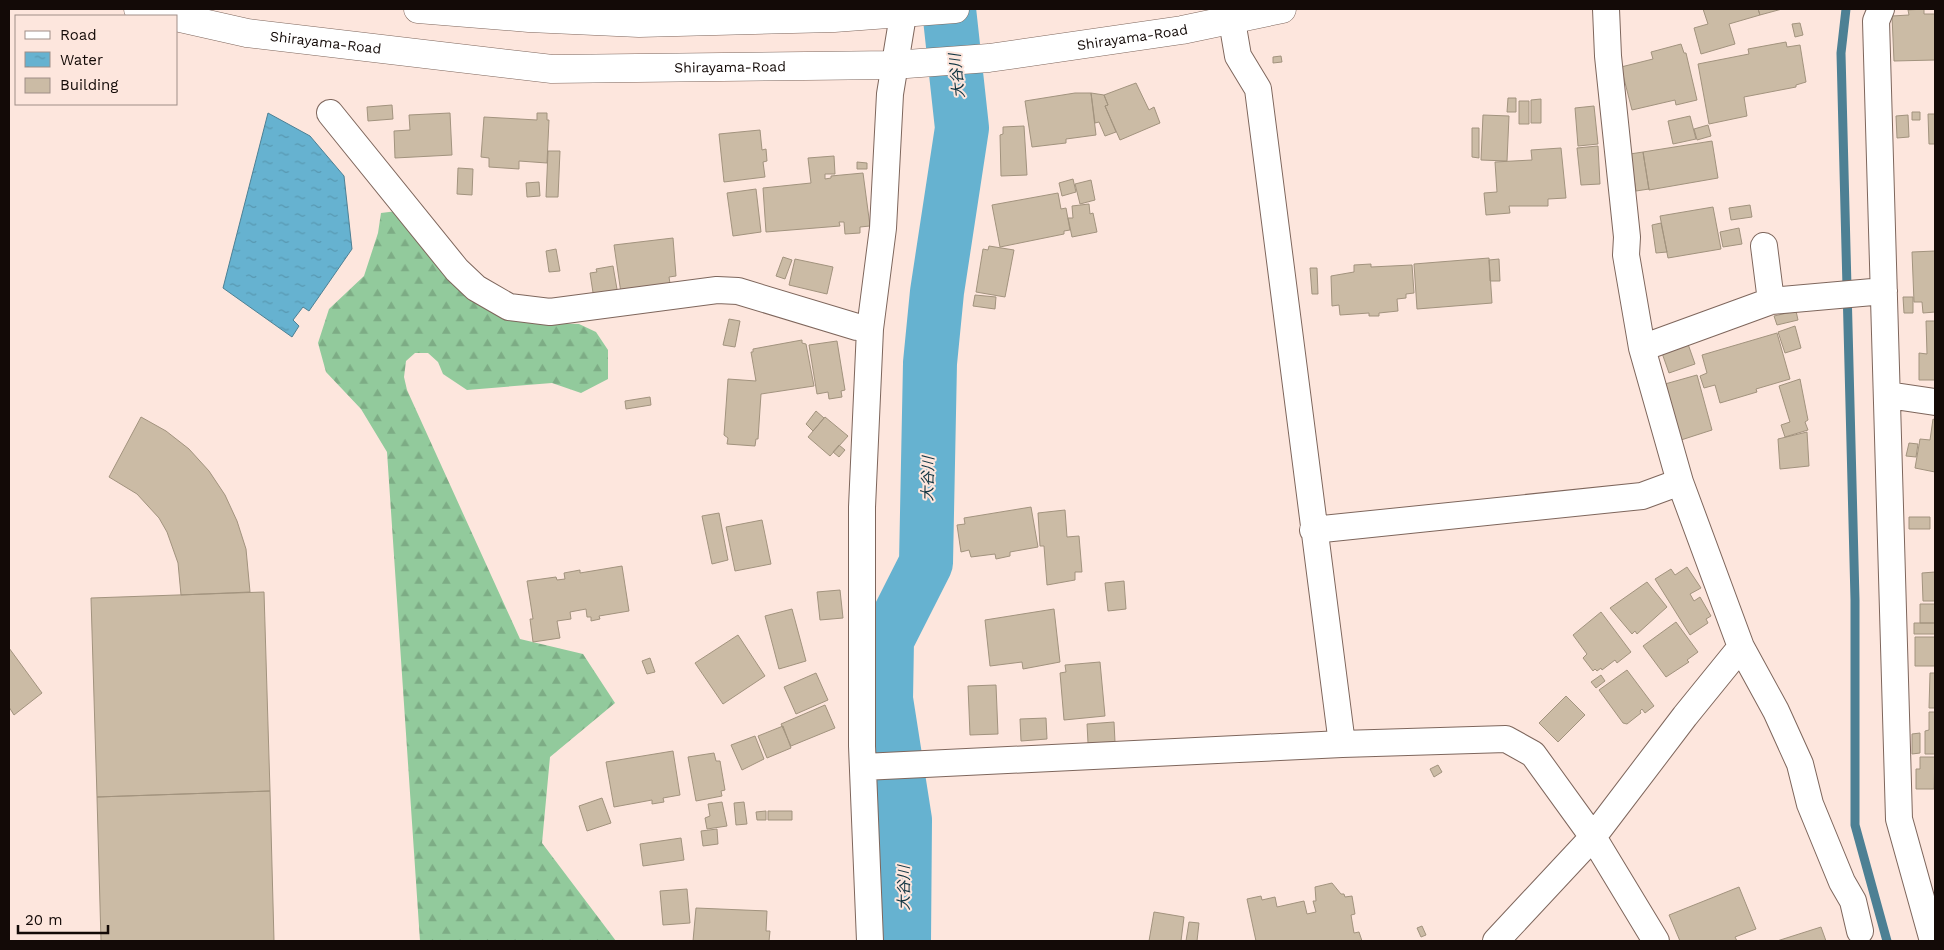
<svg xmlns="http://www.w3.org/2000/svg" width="1944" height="950" font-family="'Work Sans','Noto Sans JP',sans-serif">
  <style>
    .forest { fill: url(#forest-firs) }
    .water { fill: url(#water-ripples); stroke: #4d8094 }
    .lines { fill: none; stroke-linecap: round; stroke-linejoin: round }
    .stream { stroke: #4d8094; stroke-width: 9 }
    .river { stroke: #66b2d0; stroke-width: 54 }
    .building { fill: #cbbba5; stroke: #a2937e }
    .minor-casing { stroke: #7e665c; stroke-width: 28 }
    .tertiary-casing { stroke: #7e665c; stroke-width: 29 }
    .minor { stroke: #fff; stroke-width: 26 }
    .tertiary { stroke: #fff; stroke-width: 28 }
    .labels { text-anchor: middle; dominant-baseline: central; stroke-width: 4; stroke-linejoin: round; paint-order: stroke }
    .street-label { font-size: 14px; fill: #130a07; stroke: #fde6dd }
    .water-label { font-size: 15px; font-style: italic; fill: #0f3340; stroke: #fde6dd }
  </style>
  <defs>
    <pattern id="forest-firs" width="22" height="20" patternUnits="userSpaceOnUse" patternTransform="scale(1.25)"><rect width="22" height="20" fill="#92ca9c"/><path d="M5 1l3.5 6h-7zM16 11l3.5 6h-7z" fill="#7dac85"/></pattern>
    <pattern id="water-ripples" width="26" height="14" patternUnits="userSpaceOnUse" patternTransform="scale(1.25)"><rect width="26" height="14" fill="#66b2d0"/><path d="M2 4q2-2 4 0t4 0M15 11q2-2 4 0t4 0" fill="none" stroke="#5898b1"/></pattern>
  </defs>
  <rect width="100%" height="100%" fill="#fde6dd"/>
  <!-- forest -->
  <path class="forest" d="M397,211L450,273L551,323L579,324L596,332L608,350V379L581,393L552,383L467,390L443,374L438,362L428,353H415L406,361L404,377L407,390L520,639L583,654L615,703L550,757L542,843L616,941H420L387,452L361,409L326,372L318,343L329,309L364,276L378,233L381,213Z"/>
  <!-- water -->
  <path class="water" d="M268,113L310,136L344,176L352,249L309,311L303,307L293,320L299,326L292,337L223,288Z"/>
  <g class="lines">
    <!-- stream -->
    <path class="stream" d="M1846,9L1841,53L1855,600V825L1887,941"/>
    <!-- river -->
    <path class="river" d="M904,941L905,820L886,699L887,640L926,563L930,363L937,292L962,128L949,9"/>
  </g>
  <!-- building -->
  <path class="building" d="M1703,9H1758L1760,15L1729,24L1735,44L1701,54L1694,28L1708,24Z
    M1758,9H1782L1760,15Z
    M1924,9V14H1935V60L1894,61L1892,16L1909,15L1908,10Z
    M1800,23L1803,35L1795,37L1792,24Z
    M1786,42L1787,47L1800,45L1806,82L1796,85V87L1744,97L1747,116L1709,124L1698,64L1749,54L1748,49Z
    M1681,44L1684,53H1686L1697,100L1676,105L1675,100L1632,110L1621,67L1653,59L1651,52Z
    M1281,56L1282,62L1273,63V57Z
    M1136,83L1149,110L1154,107L1160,123L1120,140L1105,106L1108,105L1104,95Z
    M1075,93H1091L1096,135L1066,139V143L1032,147L1025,101Z
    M1091,93L1104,95L1108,105L1105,106L1116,132L1105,136L1099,122L1095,123Z
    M1508,98H1516V112H1507Z
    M1541,99V123H1531V100Z
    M1519,101H1529V124H1519Z
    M392,105L393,119L368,121L367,107Z
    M1594,106L1598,144L1578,146L1575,108Z
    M1912,112H1920V120H1912Z
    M450,113L452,155L395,158L394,131L410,130L409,115Z
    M537,113H547V120H549L547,163L519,161V169L489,167V158L481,157L484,117L537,120Z
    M1928,114H1935V144H1929Z
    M1483,115L1509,116L1507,161L1481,160Z
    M1908,115L1909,137L1897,138L1896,116Z
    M1690,116L1696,139L1673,144L1668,121Z
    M1708,125L1711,136L1697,140L1694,129Z
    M1024,126L1027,175L1001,176L1000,135L1003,134V127Z
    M1472,128H1479V158L1472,157Z
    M760,130L762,150L766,149L767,161L763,162L765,177L724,182L719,134Z
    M1712,141L1718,178L1649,190L1643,152Z
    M1598,146L1600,184L1581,185L1577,148Z
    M1561,148L1566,198L1548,199V206H1509L1510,213L1486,215L1484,193L1497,192L1495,162L1532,160L1531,150Z
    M548,151H560L558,197H546Z
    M1643,152L1649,189L1636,191L1630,154Z
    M834,156L835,174H825V179L831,178V176L863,173L870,226L860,227V233L845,234L844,222H839L840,226L766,232L763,188L811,183L808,158Z
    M857,162L867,163V169H857Z
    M458,168L473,169L472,195L457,194Z
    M1073,179L1076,192L1062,196L1059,183Z
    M1091,180L1095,200L1080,204L1075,184Z
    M539,182L540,196L527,197L526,183Z
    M756,189L761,232L733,236L727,193Z
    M1058,193L1061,209L1066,208L1070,230L1064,231V234L1000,247L992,205Z
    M1089,204L1090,214L1093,213L1097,232L1072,237L1068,218H1073L1072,206Z
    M1750,205L1752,217L1731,220L1729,208Z
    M1713,207L1721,249L1668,258L1660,216Z
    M1661,223L1667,252L1656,253L1652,225Z
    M1739,228L1742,244L1723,247L1720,232Z
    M673,238L676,276L669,277L671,290L621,293L614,245Z
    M989,246L1014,250L1005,297L976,292L983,249L988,250Z
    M556,249L560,271L549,272L546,251Z
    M1935,251V312L1923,313L1922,302H1914L1912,252Z
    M783,257L792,260L785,279L776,276Z
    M1489,258L1492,303L1417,309L1414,264Z
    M795,259L833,267L827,294L789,285Z
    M1499,259L1500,281H1490L1489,260Z
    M1371,264V267L1412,265L1414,293L1406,294V298L1397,299L1398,311L1379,313V316H1369V313L1340,315L1339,305L1332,306L1331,276L1354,272V265Z
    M613,266L618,295L594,299L590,273L597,272L596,269Z
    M1310,268H1317L1318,294H1312Z
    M975,295L996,297L995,309L973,306Z
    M1903,297H1913V313H1904Z
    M1796,311L1798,320L1777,325L1774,316Z
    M729,319L740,321L735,347L723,345Z
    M1926,321H1935V380H1919V353L1927,354Z
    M1795,326L1801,348L1785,353L1778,332Z
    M1777,333L1790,379L1756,389L1757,392L1720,403L1715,385L1704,388L1700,376L1707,373L1702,355Z
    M802,340V343L806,344L814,386L761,394L758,439H756L755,446L727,444L728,438L724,435L728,379L756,381L751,352H753V349Z
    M837,341L845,390L841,391L842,397L829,399L828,392L817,394L809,345Z
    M1688,344L1695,364L1669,373L1662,353Z
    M1697,375L1712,430L1681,440L1665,384Z
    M1800,379L1808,420L1805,422L1808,430L1785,437L1781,425L1790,422L1779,386Z
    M650,397L651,405L626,409L625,401Z
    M816,411L824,418L813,431L806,424Z
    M141,417L166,431L189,449L209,471L225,495L237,521L246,549L250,592L181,595L178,563L167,532L159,518L137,494L109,477Z
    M825,417L848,436L830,456L808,437Z
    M1933,419L1935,420V472L1915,468L1920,439L1930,440Z
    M1807,432L1809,466L1780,469L1778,439Z
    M1909,443L1918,444L1916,457L1906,456Z
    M839,445L845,450L839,457L833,452Z
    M1031,507L1038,547L1010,552V556L996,559L995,554L971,557L969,550L961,552L957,525L965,524L964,518Z
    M1065,510L1067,537L1079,536L1082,572H1075V580L1047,585L1044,546H1040L1038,513Z
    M719,513L728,560L712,564L702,516Z
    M1909,517H1930V529H1909Z
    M762,520L771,564L735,571L726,527Z
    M622,566L629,611L599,616L600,619L591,621V617H587L586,609L570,612L571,619L557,621L560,638L533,642L530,619H533L527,581L556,577L557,580L565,579L564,573L580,570V573Z
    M1687,567L1701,588L1690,594L1694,601L1700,597L1711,616L1706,619L1708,623L1690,635L1655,579L1671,569L1675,575Z
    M1935,572V601H1923L1922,573Z
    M1124,581L1126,609L1108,611L1105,583Z
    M1647,582L1667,607L1637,634L1635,631L1632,634L1610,608Z
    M840,590L843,618L820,620L817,592Z
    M264,592L270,791L97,797L91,598Z
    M1920,604H1935V623H1920Z
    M792,609L806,661L779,669L765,616Z
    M1054,609L1060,662L1023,669L1022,662L990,666L985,620Z
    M1601,612L1631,652L1617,663L1615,660L1602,670L1601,668L1597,671L1595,669L1593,671L1583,658L1587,654L1573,635Z
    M1676,622L1698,652L1687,660L1689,662L1666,677L1643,646Z
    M1914,623H1935V634H1914Z
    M738,635L765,676L723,704L695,663Z
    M1915,637H1935V666H1915Z
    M9,648L42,693L14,715L9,707Z
    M650,658L655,672L647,674L642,661Z
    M1100,662L1105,716L1064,720L1060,673L1066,672L1065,665Z
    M1627,670L1654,706L1645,713L1642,709L1640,711L1641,713L1627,724L1623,723L1599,690Z
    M816,673L828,700L796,714L784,687Z
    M1930,673H1935V708H1929Z
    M1601,675L1605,681L1596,688L1591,682Z
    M996,685L998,734L970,735L968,686Z
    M1566,696L1585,715L1558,742L1539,723Z
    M825,705L835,728L791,746L781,724Z
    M1929,712H1935V754H1925V731L1929,730Z
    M1046,718L1047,739L1021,741L1020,719Z
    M1114,722L1115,742L1088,743L1087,724Z
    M783,726L791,748L767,758L758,736Z
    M1920,733V753L1912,754V734Z
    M755,736L764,759L742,770L731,745Z
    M673,751L680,795L663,798L664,802L652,804V800L614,807L606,762Z
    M714,753L716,761H720L725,790L721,791L722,796L696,801L688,757Z
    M1920,757H1935L1934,789H1916V769H1920Z
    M1438,765L1442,772L1434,777L1430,769Z
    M270,791L274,941H101L97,797Z
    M602,798L611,823L587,831L579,806Z
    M722,802L727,826L707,829L705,818L710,816L708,804Z
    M744,802L747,824L736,825L734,803Z
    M766,811V820H757L756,812Z
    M768,811H792V820H768Z
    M717,829L718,844L703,846L701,831Z
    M681,838L684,860L643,866L640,844Z
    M1332,883L1341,894H1344L1345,897L1352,896L1355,914L1351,915L1354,933L1359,932L1362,941H1256L1247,899L1261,896L1262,900L1275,897L1277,907L1304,901L1307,914L1316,912L1313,901H1316L1315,887Z
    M1739,887L1756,929L1735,937L1737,941H1680L1669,915Z
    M687,889L690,923L663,925L660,891Z
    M696,908L767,911L766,931H770L769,941H693Z
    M1154,912L1184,917L1181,941H1149Z
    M1189,922L1199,923L1197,941H1186Z
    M1422,926L1426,935L1421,937L1417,928Z
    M1821,927L1826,941H1777Z"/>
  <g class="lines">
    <defs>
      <path id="minor" d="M1881,9L1876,21L1899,819L1933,941
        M1232,21L1238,56L1258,89L1342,744
        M330,113L457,270L476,288L509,307L550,312L717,290L738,291L857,327L870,329
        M1764,246L1771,301
        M1642,348L1771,301L1884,291
        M1888,395L1935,402
        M1313,530L1642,496L1680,482
        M1741,647L1776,711L1800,764L1810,804L1842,882L1853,901L1860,931
        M863,767L1342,744L1506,739L1533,754L1593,837L1656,941
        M870,941L862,746V507L870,329L883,228L890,94L904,9
        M1496,941L1593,837L1685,716L1741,647L1680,482L1642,348L1626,255L1627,237L1608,56L1606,9"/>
      <g id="tertiary">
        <path d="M138,9L172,16"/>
        <path d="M418,9L529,18L639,23L834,18L955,9"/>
        <path id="s1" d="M176,17L247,33L552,69L893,65L989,58L1182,30L1282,9"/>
      </g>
    </defs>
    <!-- minor casing -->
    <use href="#minor" class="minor-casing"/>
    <!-- tertiary casing -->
    <use href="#tertiary" class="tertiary-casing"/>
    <!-- minor -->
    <use href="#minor" class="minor"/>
    <!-- tertiary -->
    <use href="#tertiary" class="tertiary"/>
  </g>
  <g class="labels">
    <!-- street labels -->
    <g class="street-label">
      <text stroke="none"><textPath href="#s1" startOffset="962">Shirayama-Road</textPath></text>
      <text stroke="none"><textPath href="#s1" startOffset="152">Shirayama-Road</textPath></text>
      <text stroke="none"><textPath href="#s1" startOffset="558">Shirayama-Road</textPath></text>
    </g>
    <!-- water labels -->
    <g class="water-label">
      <text transform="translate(957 76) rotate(-96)">大谷川</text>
      <text transform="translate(928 479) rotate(-89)">大谷川</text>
      <text transform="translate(904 888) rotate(-90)">大谷川</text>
    </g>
  </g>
  <!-- border -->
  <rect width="1944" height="950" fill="none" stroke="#130a07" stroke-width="20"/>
  <!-- legend -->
  <rect x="15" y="15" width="162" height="90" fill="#fde6dd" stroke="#9f8e87"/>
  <rect x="25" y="31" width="25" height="8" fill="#ffffff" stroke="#9f8e87"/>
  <text x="60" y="40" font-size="15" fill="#130a07">Road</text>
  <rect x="25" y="52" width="25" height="15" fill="url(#water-ripples)" stroke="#9f8e87"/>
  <text x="60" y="65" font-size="15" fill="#130a07">Water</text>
  <rect x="25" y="78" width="25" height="15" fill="#cbbba5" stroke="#9f8e87"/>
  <text x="60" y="90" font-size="15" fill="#130a07">Building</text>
  <!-- scale -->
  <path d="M18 925v8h90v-8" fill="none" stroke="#130a07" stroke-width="2.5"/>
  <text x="25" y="925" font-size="15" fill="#130a07" stroke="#fde6dd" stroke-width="4" paint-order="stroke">20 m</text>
</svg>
